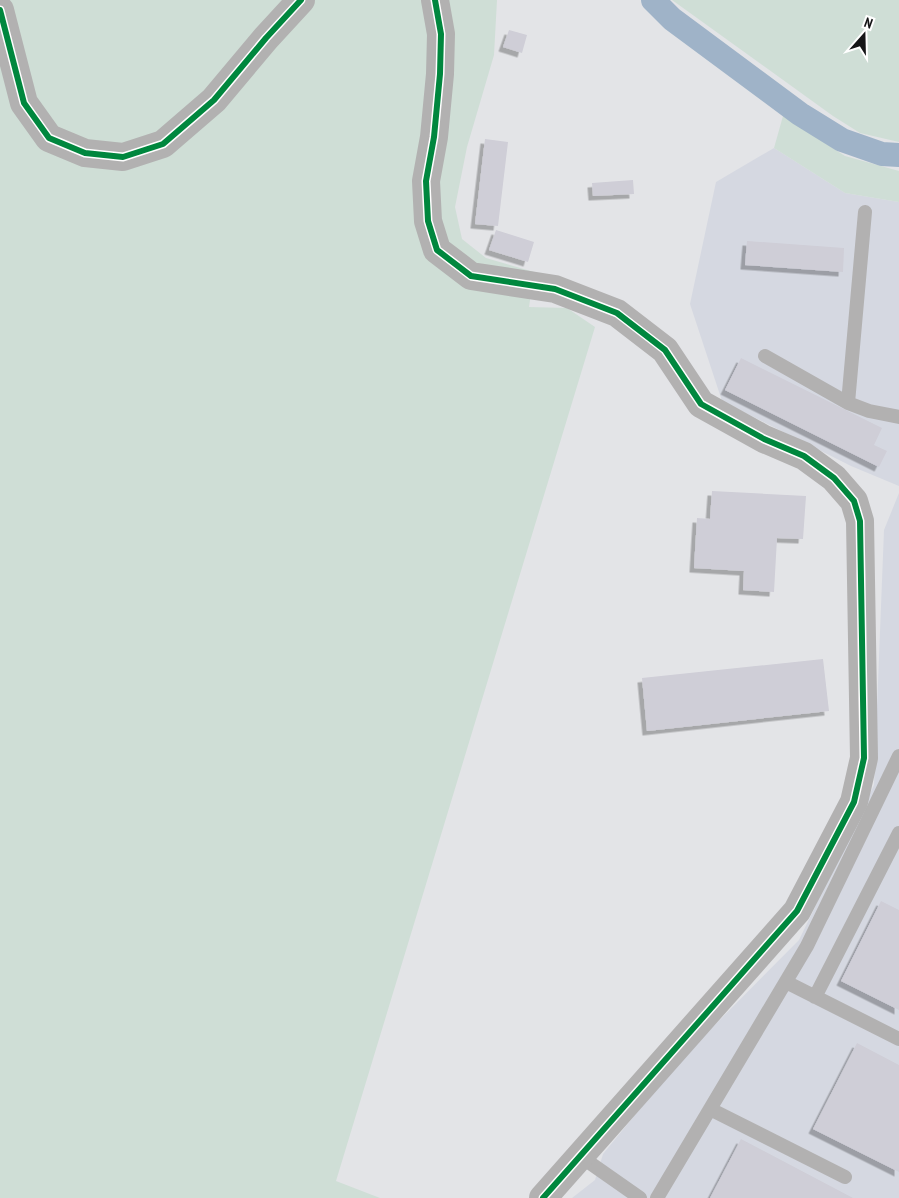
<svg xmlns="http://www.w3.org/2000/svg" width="899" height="1198" font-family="'PT Sans Narrow',sans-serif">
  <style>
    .built { fill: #d5d8e1 }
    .green { fill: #cfded6 }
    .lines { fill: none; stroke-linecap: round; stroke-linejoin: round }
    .canal { stroke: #9fb3c8; stroke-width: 24 }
    .building { fill: #cfced7; filter: url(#shadow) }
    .lane { stroke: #b2b1b1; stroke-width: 14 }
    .street { stroke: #b2b1b1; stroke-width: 28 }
    .cycleway-casing { stroke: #fff; stroke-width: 9 }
    .cycleway { stroke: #00873e; stroke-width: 6 }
  </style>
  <defs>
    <filter id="shadow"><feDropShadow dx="-4.5" dy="4.5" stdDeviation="0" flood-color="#0004"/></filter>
  </defs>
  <rect width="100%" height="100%" fill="#e3e4e7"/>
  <!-- built -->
  <path class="built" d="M774,148L845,193L899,202V486L851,466L722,401L690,304L716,182Z
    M899,493V1198H572L595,1180L603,1154L680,1060L799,940L874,785L884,530Z"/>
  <!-- green -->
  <path class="green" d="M0,0H497L494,55L467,147L455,207L462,239L486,258L534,272L529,307L567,308L595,327L336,1181L380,1198H0Z
    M672,0H899V142L860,133L833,116Z
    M783,116L845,156L899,171V202L845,193L774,148Z"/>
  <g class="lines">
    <!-- canal -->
    <path class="canal" d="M653,0L672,19L800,114L842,140L882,154L899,155"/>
  </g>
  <!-- building -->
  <path class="building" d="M509,30L527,35L522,53L503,47Z
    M485,139L508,142L498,226L475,224Z
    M633,180L634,194L593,196L592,183Z
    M496,230L534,242L528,262L489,250Z
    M747,241L844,248L843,272L745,265Z
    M741,358L882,428L874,445L887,451L879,467L725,390Z
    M712,491L806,496L803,539L777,538L774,592L743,590L744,571L694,568L697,518L710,519Z
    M823,659L829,711L647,731L642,678Z
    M881,901L899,910V1010L841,981Z
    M857,1043L899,1065V1172L813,1129Z
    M741,1139L853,1198H710Z"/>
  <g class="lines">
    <!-- lane -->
    <path class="lane" d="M765,356L848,403L869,411L899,417
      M848,403L865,212
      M786,982L899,1039
      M815,997L899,833
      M710,1109L845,1177
      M580,1156L640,1198
      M657,1198L807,946L899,756"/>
    <!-- street -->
    <path class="street" d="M435,0L441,34L440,74L434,137L426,181L428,221L437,250L471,276L555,289L617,313L665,350L701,404L764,439L804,456L834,478L854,501L860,521L864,758L854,802L797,911L543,1198
      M0,10L24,103L49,138L85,153L123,157L163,144L214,100L266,38L301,0"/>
    <defs>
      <path id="cycleway" d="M435,0L441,34L440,74L434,137L426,181L428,221L437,250L471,276L555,289L617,313L665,350L701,404L764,439L804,456L834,478L854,501L860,521L864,758L854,802L797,911L543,1198
        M0,10L24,103L49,138L85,153L123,157L163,144L214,100L266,38L301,0"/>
    </defs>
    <!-- cycleway casing -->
    <use href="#cycleway" class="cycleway-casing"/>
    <!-- cycleway -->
    <use href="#cycleway" class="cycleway"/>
  </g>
  <!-- north arrow -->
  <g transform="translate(864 35) rotate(20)" stroke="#ffffff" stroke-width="4" paint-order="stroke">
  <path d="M0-4L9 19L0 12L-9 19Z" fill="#151517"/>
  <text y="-8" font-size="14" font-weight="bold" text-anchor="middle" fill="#151517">N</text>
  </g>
</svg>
